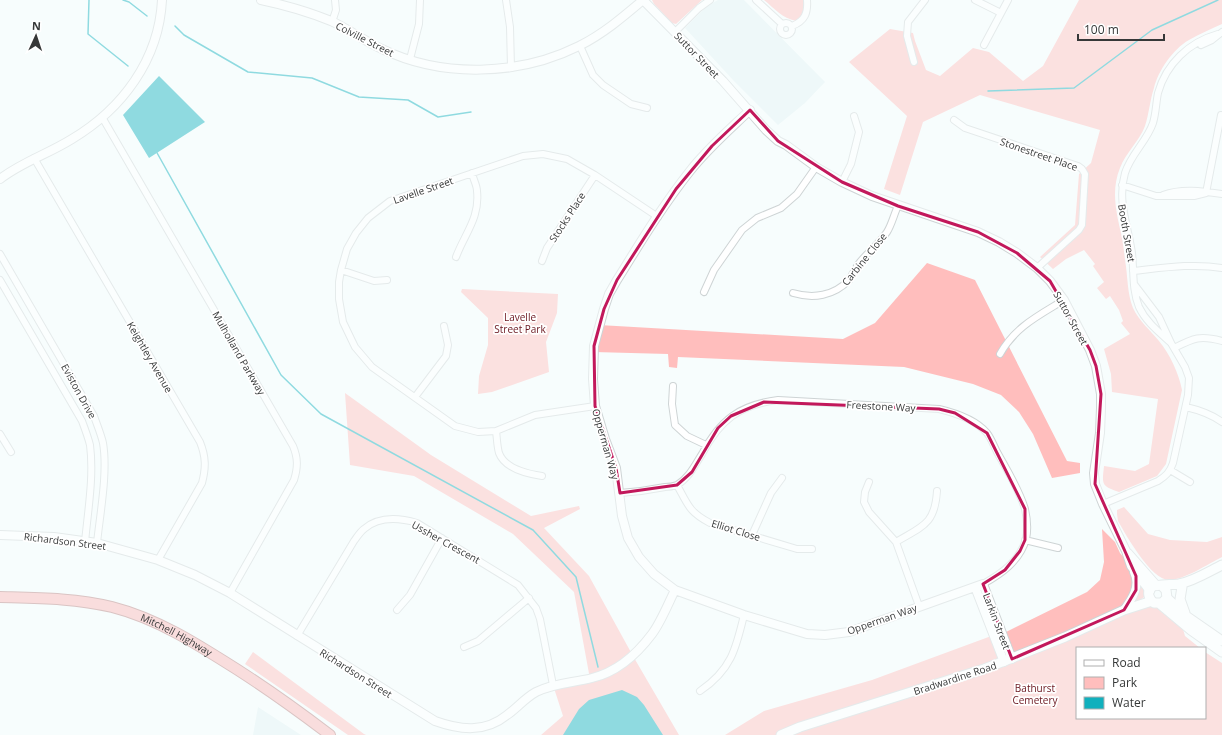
<svg xmlns="http://www.w3.org/2000/svg" width="1222" height="735" font-family="'Open Sans',sans-serif">
  <style>
    .built { fill: #e2f2f3 }
    .green { fill: #ffbebd }
    .water { fill: #11b0bd }
    .lines { fill: none; stroke-linecap: round; stroke-linejoin: round }
    .stream { stroke: #11b0bd; stroke-width: 1.5 }
    .minor-casing { stroke: #ced4d5; stroke-width: 8 }
    .tertiary-casing { stroke: #ced4d5; stroke-width: 10 }
    .secondary-casing { stroke: #ced4d5; stroke-width: 11 }
    .trunk-casing { stroke: #b57f7e; stroke-width: 12 }
    .minor { stroke: #fff; stroke-width: 6 }
    .tertiary { stroke: #fff; stroke-width: 8 }
    .secondary { stroke: #fff; stroke-width: 9 }
    .trunk { stroke: #fbb7b6; stroke-width: 10 }
    .marked { fill: none; stroke: #c2185b; stroke-width: 3; stroke-linejoin: round }
    .labels { text-anchor: middle; dominant-baseline: central; stroke-width: 3.5; stroke-linejoin: round; paint-order: stroke }
    .street-label { font-size: 10px; fill: #363838; stroke: #fff }
    .park-label { font-size: 10px; fill: #6a161f; stroke: #fff }
  </style>
  <rect width="100%" height="100%" fill="#f7fdfd"/>
  <!-- built -->
  <path class="built" d="M718,0H744L825,82L805,103L778,125L733,80L685,28L707,6Z
    M258,707L301,735H253Z"/>
  <!-- green -->
  <path class="green" d="M652,0H702L676,24L672,23L654,4Z
    M764,0H804L805,5L803,17L796,21C782,18 775,9 764,0Z
    M1079,0H1222V24C1211,29 1199,34 1189,40C1173,49 1158,71 1154,88C1150,100 1149,114 1145,126C1139,142 1126,152 1120,168C1111,190 1116,211 1121,233C1123,242 1124,251 1125,260C1128,277 1127,293 1133,308C1139,321 1151,331 1159,341C1170,354 1179,374 1182,390L1166,464L1157,476L1119,492C1101,486 1102,485 1104,466L1135,471L1149,464L1158,399L1112,392L1111,374L1104,349L1130,334L1121,323L1123,321L1119,310L1110,296L1106,299L1097,288L1104,282L1093,266L1095,264L1084,250L1066,259L1053,269L1040,257L1075,225L1079,174L1091,163L1100,130L980,95L923,122L900,195L884,189L907,116L849,62L890,29L913,33L915,41L926,70L940,76L973,48L989,52L1023,81L1043,66Z
    M927,263L975,280L1067,461L1080,463V473L1052,478L1033,434L1019,412L1001,395L973,384L904,367L678,357L677,368L669,367L668,354L594,352L599,325L843,339L875,323Z
    M462,289L558,294L557,313L546,342L549,372L492,392L478,394L479,376L488,345V318L461,292Z
    M345,393L431,455L531,516L579,506L580,509L544,528L589,576L633,656L679,735H541L563,716L553,685L590,679L574,592L513,534L414,476L350,465Z
    M1124,507L1148,534L1170,540L1207,542L1222,537V557C1208,564 1184,580 1169,580C1151,580 1126,535 1118,521L1117,514V510Z
    M1102,529L1115,542L1120,553L1131,566L1149,594L1126,609L1152,601L1181,622L1185,636L1200,648H1077V718H1205V652L1222,663V735H725L764,711L872,680L994,635L1004,661L1012,659L1002,634L1087,592L1100,580L1104,562Z
    M253,652L364,734L366,735H348L245,664Z"/>
  <!-- water -->
  <path class="water" d="M159,76L205,122L149,158L123,115Z
    M622,690L637,697L644,705L663,735H563L579,709L589,700Z"/>
  <g class="lines">
    <!-- stream -->
    <path class="stream" d="M89,0L88,34L128,66
      M123,0L129,2L147,16
      M175,26L184,35L248,72L312,78L359,97L408,100L438,117L471,112
      M988,91L1074,88L1152,30L1218,0
      M156,151L281,375L321,414L533,530L576,577L598,667"/>
    <defs>
      <path id="minor" d="M506,0L510,27L511,68
        M756,0L782,24
        M975,0L1001,13
        M332,22L336,10L335,0
        M780 29a6 6 0 1 1 12 0a6 6 0 1 1-12 0Z
        M792,26C805,21 808,13 807,0
        M675,32L699,8L710,0
        M984,45L1008,0
        M1201,45L1212,40L1222,32
        M580,46L593,75L603,85L631,104L647,108
        M410,59L419,24L420,0
        M914,62L907,36L908,22L925,0
        M102,117L293,446C298,458 298,467 294,480L230,593
        M954,120L965,128L1078,166L1082,169L1085,174L1082,225L1079,230L1037,268
        M34,158L200,442C206,457 206,468 202,483L158,560
        M842,182L851,164L859,132L854,116
        M1122,185L1156,196H1194L1206,193
        M1206,193L1221,115
        M1163,195C1182,188 1202,191 1222,194
        M0,254L94,416C97,425 101,434 103,443C108,472 100,514 97,543
        M456,257C465,233 480,218 477,191C477,185 473,179 472,173
        M542,261L547,248L595,175
        M341,270L374,281L387,280
        M1133,271C1162,268 1193,263 1222,268
        M0,280L82,421C85,429 88,437 90,445C94,476 88,510 85,542
        M704,292L714,270L742,230L757,218L781,208L797,194L816,167
        M793,293C813,299 834,296 849,280C853,274 856,267 860,262C869,251 880,243 887,232C892,224 894,214 898,206
        M1171,343C1159,332 1146,322 1139,307C1132,290 1134,271 1132,253C1128,225 1117,201 1125,173C1131,154 1147,141 1153,123C1156,113 1156,103 1158,93C1166,64 1189,42 1218,34
        M1174,348C1194,338 1200,335 1222,341
        M1000,354C1015,327 1038,316 1064,300
        M673,386L672,404L675,425L687,436L706,445
        M415,397L446,356L448,345L444,326
        M595,406L535,415L496,431L478,432L455,426L372,367L355,347L343,322L339,299V282L341,270L347,249L356,233L368,218L390,201L523,156L543,154L567,159L595,175L658,217
        M1186,407C1199,410 1211,414 1222,422
        M496,431C497,438 497,446 499,453C505,469 528,474 542,476
        M0,434L11,452
        M1170,470L1190,482
        M869,482L865,492L864,502L869,512L896,542L919,606
        M677,485C688,505 689,512 710,523L797,549H812
        M620,493C635,492 650,490 665,487C669,487 674,486 677,485C689,478 695,465 702,454C720,420 739,405 778,400L939,409C956,413 975,419 987,433C991,438 994,446 997,452C1007,470 1019,489 1025,509C1027,518 1028,530 1026,539C1020,561 1001,574 983,584
        M1103,504L1158,481C1166,476 1170,472 1173,463L1188,395L1189,378L1185,367L1171,343L1159,317L1134,284
        M752,535L771,493L782,478
        M1025,540L1058,548
        M896,542C923,526 935,524 937,491
        M397,610L410,595L442,538
        M297,636L354,541C357,537 360,532 364,529C379,516 400,518 417,523L518,585L536,608L540,619L553,685
        M464,647L478,641L529,598
        M700,691C731,670 736,649 744,615"/>
      <path id="tertiary" d="M261,0C285,5 309,12 331,21C349,29 364,41 382,49C442,78 519,76 579,46C603,34 623,17 643,0
        M643,0L723,81L766,130L778,141L786,145L816,167L842,182L872,196L978,232L999,242L1017,253L1037,268L1050,281L1064,300L1090,350L1096,366L1101,394V408L1100,433L1094,473L1095,484L1103,504L1126,551L1131,566L1150,591
        M750,110C729,130 707,149 690,171C663,205 640,243 617,280L609,294L604,309L594,346L593,379L595,406L605,439L616,468L622,516L628,538L639,557L654,574L675,590L744,615L807,634L825,635L849,632L983,584L1012,659
        M0,179C22,162 48,154 72,139C122,109 159,60 162,0
        M0,535L54,537L97,543L158,560L195,575L230,593L435,721C460,730 485,733 507,715C517,708 525,698 536,692C554,683 573,683 592,678C617,672 637,654 652,634C661,622 668,604 675,590
        M1128,553L1157,586
        M975,587L1004,662
        M1124,610C1132,599 1141,586 1134,572"/>
      <path id="secondary" d="M1162,586L1166,590L1167,598L1162,603H1154C1149,599 1146,592 1152,587C1156,584 1173,585 1179,584C1194,581 1208,572 1222,565
        M1182,587L1180,599L1185,613
        M1167,598L1186,616L1222,641
        M1160,604L1191,630L1222,652
        M781,735L800,727L984,669L1065,637L1124,610L1152,601"/>
      <g id="trunk">
        <path id="s1" d="M0,597C37,598 75,598 112,607C159,619 200,646 241,672C272,692 301,713 330,735"/>
      </g>
    </defs>
    <!-- minor casing -->
    <use href="#minor" class="minor-casing"/>
    <!-- tertiary casing -->
    <use href="#tertiary" class="tertiary-casing"/>
    <!-- secondary casing -->
    <use href="#secondary" class="secondary-casing"/>
    <!-- trunk casing -->
    <use href="#trunk" class="trunk-casing"/>
    <!-- minor -->
    <use href="#minor" class="minor"/>
    <!-- tertiary -->
    <use href="#tertiary" class="tertiary"/>
    <!-- secondary -->
    <use href="#secondary" class="secondary"/>
    <!-- trunk -->
    <use href="#trunk" class="trunk"/>
  </g>
  <!-- marked area -->
  <path d="M0 0H1222V735H0ZM750,110L778,141L842,182L898,206L978,232L1017,253L1050,281L1090,350L1096,366L1101,394L1095,484L1136,576V590L1124,610L1012,659L983,584L1005,570L1020,551L1025,540V509L987,433L955,413L939,409L764,402L731,416L718,428L692,472L677,485L620,493L616,468L595,406L594,346L604,309L617,280L676,189L712,146Z" fill="#f7fdfd" fill-opacity=".55" fill-rule="evenodd"/>
  <path class="marked" d="M750,110L778,141L842,182L898,206L978,232L1017,253L1050,281L1090,350L1096,366L1101,394L1095,484L1136,576V590L1124,610L1012,659L983,584L1005,570L1020,551L1025,540V509L987,433L955,413L939,409L764,402L731,416L718,428L692,472L677,485L620,493L616,468L595,406L594,346L604,309L617,280L676,189L712,146Z"/>
  <g class="labels">
    <!-- street labels -->
    <g class="street-label">
      <text transform="translate(365 39) rotate(27)">Colville Street</text>
      <text transform="translate(697 55) rotate(46)">Suttor Street</text>
      <text transform="translate(1039 154) rotate(19)">Stonestreet Place</text>
      <text transform="translate(423 190) rotate(-19)">Lavelle Street</text>
      <text transform="translate(567 217) rotate(-57)">Stocks Place</text>
      <text transform="translate(1127 233) rotate(80)">Booth Street</text>
      <text transform="translate(864 259) rotate(-51)">Carbine Close</text>
      <text transform="translate(1071 318) rotate(61)">Suttor Street</text>
      <text transform="translate(239 353) rotate(60)">Mulholland Parkway</text>
      <text transform="translate(150 357) rotate(60)">Keightley Avenue</text>
      <text transform="translate(79 391) rotate(61)">Eviston Drive</text>
      <text transform="translate(881 406) rotate(3)">Freestone Way</text>
      <text transform="translate(606 444) rotate(74)">Opperman Way</text>
      <text transform="translate(736 530) rotate(17)">Elliot Close</text>
      <text transform="translate(65 541) rotate(7)">Richardson Street</text>
      <text transform="translate(446 542) rotate(29)">Ussher Crescent</text>
      <text transform="translate(882 619) rotate(-19)">Opperman Way</text>
      <text transform="translate(997 621) rotate(69)">Larkin Street</text>
      <text stroke="none"><textPath href="#s1" startOffset="183">Mitchell Highway</textPath></text>
      <text transform="translate(356 673) rotate(32)">Richardson Street</text>
      <text transform="translate(955 678) rotate(-18)">Bradwardine Road</text>
    </g>
    <!-- park labels -->
    <g class="park-label">
      <text x="520" y="317">Lavelle<tspan x="520" dy="12">Street Park</tspan></text>
      <text x="1035" y="688">Bathurst<tspan x="1035" dy="12">Cemetery</tspan></text>
    </g>
  </g>
  <!-- legend -->
  <rect x="1076" y="647" width="130" height="72" fill="#ffffff" stroke="#afafaf"/>
  <rect x="1084" y="660" width="20" height="6" fill="#ffffff" stroke="#afafaf"/>
  <text x="1112" y="667" font-size="12" fill="#363838">Road</text>
  <rect x="1084" y="677" width="20" height="12" fill="#ffbebd" stroke="#afafaf"/>
  <text x="1112" y="687" font-size="12" fill="#363838">Park</text>
  <rect x="1084" y="697" width="20" height="12" fill="#11b0bd" stroke="#afafaf"/>
  <text x="1112" y="707" font-size="12" fill="#363838">Water</text>
  <!-- north arrow -->
  <g transform="translate(36 36) rotate(3)" stroke="#ffffff" stroke-width="3" paint-order="stroke">
  <path d="M0-3L7 15L0 10L-7 15Z" fill="#363838"/>
  <text y="-6" font-size="11" font-weight="bold" text-anchor="middle" fill="#363838">N</text>
  </g>
  <!-- scale -->
  <path d="M1078 34v6h86v-6" fill="none" stroke="#363838" stroke-width="2"/>
  <text x="1084" y="34" font-size="12" fill="#363838" stroke="#ffffff" stroke-width="3" paint-order="stroke">100 m</text>
</svg>
